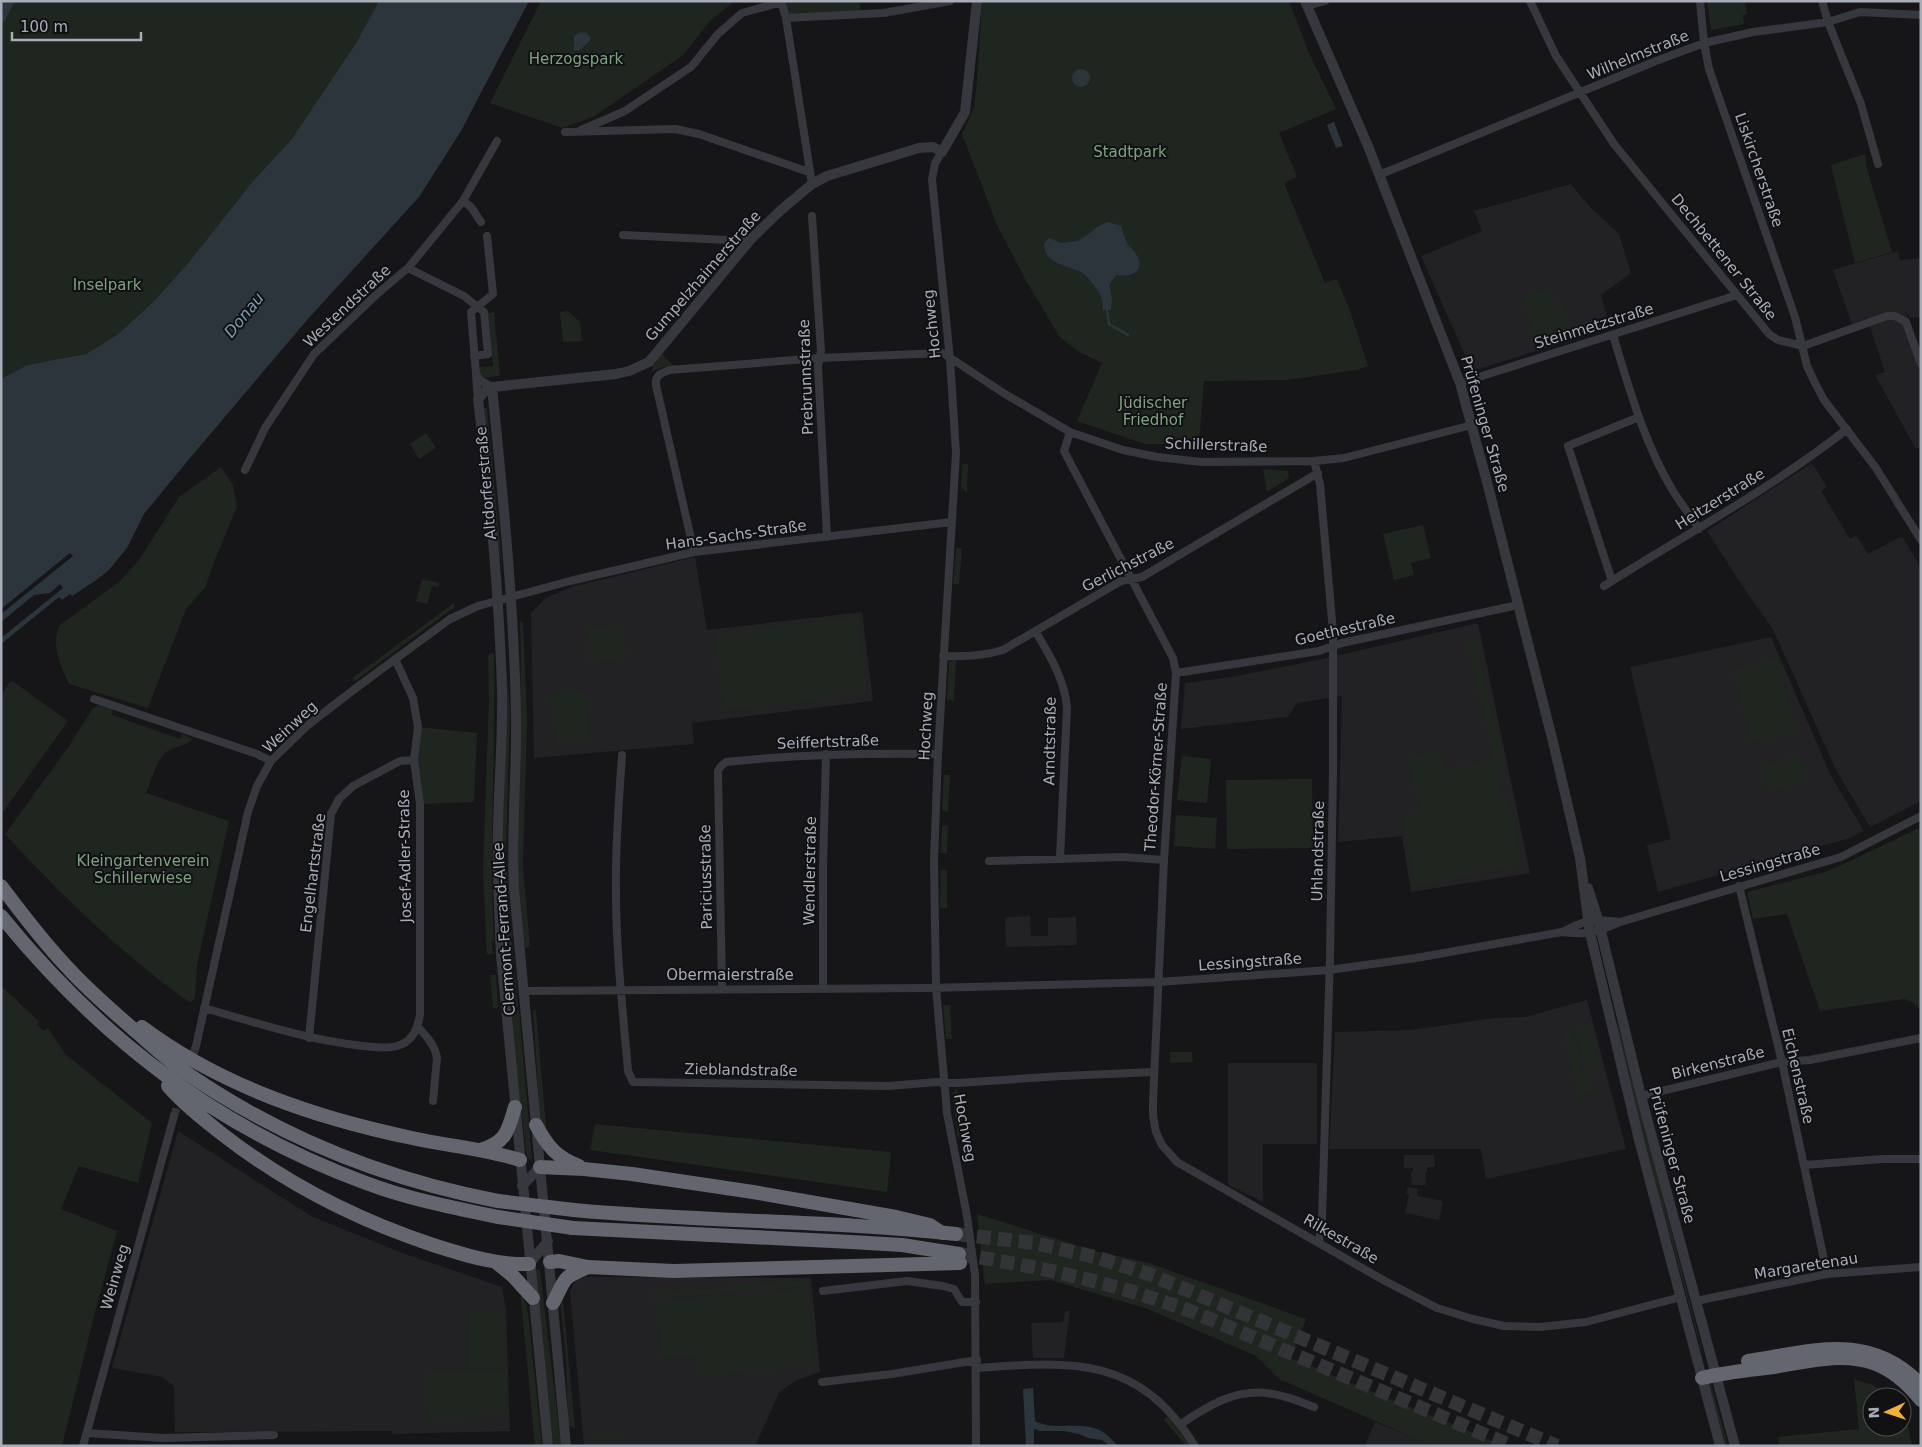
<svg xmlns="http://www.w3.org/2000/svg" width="1922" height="1447" font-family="'DejaVu Sans',sans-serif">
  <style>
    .built { fill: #222225 }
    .green { fill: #1e261f }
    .water { fill: #2c353c }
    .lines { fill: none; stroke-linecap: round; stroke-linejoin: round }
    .stream { stroke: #2c353c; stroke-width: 2.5 }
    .minor-tunnel { stroke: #333438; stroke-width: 8; stroke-dasharray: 8 4; stroke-linecap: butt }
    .motorway-tunnel { stroke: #333438; stroke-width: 14; stroke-dasharray: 14 7; stroke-linecap: butt }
    .minor { stroke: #37383d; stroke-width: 8 }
    .tertiary { stroke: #37383d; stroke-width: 10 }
    .motorway { stroke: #63666e; stroke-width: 14 }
    .motorway-bridge { stroke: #63666e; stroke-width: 14 }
    .labels { text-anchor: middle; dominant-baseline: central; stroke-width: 4; stroke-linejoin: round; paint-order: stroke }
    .street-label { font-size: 15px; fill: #a8adb8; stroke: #111113 }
    .park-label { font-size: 15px; fill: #7fa381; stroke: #111113 }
    .water-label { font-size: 16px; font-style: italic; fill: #7f9bb3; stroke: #111113 }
  </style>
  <rect width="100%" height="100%" fill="#161618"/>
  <!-- built -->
  <path class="built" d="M1571,184L1589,206L1619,234L1631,273L1601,295L1610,328L1472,371L1421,256L1482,231L1474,211Z
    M1898,251L1900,260L1921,258V317L1910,318L1905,310L1921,351V447L1916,449L1875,375L1885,372L1867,318L1852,324L1833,270Z
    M1812,463L1827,487L1821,491L1850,539L1856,535L1868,554L1902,536L1921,568V801L1870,827L1836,770L1773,629L1747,593L1707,531Z
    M695,557L707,630L862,612L873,701L692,723L694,744L534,758L531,613L546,598L571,587Z
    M1478,623L1530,873L1411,892L1402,836L1338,842L1342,696L1297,703L1288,717L1181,729L1185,683L1232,677L1322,659Z
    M1771,637L1831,776L1864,831L1850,838L1658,892L1647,845L1671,839L1630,667Z
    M1030,916L1031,936H1048V918L1076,917L1077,945L1006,947L1005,917Z
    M1587,1000L1626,1149L1486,1179L1481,1149H1329L1335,1032L1411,1030L1494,1018L1525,1017Z
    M1228,1063H1317V1144H1263V1202L1228,1185Z
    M178,1131L311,1216L405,1254L502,1287L506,1310L510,1431L393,1434L392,1431L175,1432L174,1386L162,1377L112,1368Z
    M1404,1155H1434L1435,1167H1427V1172H1425L1426,1185H1412L1411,1172H1413V1168H1404Z
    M1408,1187L1418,1189L1417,1196L1443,1201L1439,1220L1405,1213L1409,1195L1406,1194Z
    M587,1277L811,1278L820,1372L797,1380L780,1391L755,1446H584L570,1291L576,1279Z
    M1065,1311H1070L1064,1358H1033L1031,1323L1063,1322Z
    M1375,1422L1413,1437L1433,1446H1365Z"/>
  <!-- green -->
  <path class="green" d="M15,1H379L356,43L291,140L253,181L189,262L153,302L117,335L86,354L27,365L1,379V28Z
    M541,1H735L711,20L682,56L593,117L562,128L490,103Z
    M784,1H859L861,11L788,15Z
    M982,1H1289L1309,53L1336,109L1279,133L1297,177L1284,183L1325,283L1337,279L1350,311L1368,366L1357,370L1287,380L1204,381L1199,444H1145L1077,421L1102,363L1077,351L1059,336L1024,277L997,225L962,134L974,108L977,82Z
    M1707,1H1745L1747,14L1743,15L1744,24L1711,30Z
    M1865,154L1867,169L1892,252L1855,263L1831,165Z
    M1548,288C1550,297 1553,306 1563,303L1574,339L1537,350L1522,296Z
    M568,311L580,322L582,341L563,342L560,312Z
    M494,312L500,376L481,378L478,367L493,366L488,313Z
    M662,354L674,366L663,367L651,372L653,368L652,367Z
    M483,408H487L503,574L492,502Z
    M426,433L436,448L419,459L410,444Z
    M962,464H968L967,493L961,487Z
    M221,467L233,485L237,507L214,562L205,588L186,609L148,708L69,684C61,665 50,645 60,625L119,582L139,560L179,497Z
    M1263,469L1288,471L1289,478L1267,492Z
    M1423,525L1431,558L1411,563L1414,575L1394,580L1383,534Z
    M956,548H962L959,584H953Z
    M422,579L439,583L438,587L432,586L427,604L416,601Z
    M454,603V607L452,609L355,681L352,678Z
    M858,617L867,694L723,711L714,633Z
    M520,622H523L527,720L523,866L530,947L524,948L516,874L521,662Z
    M623,624L627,659L591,663L587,628Z
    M1476,641L1506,770L1496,773L1501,795L1508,794L1523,864L1416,887L1401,817L1420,813L1408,758L1440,751L1445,770L1493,759L1467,643Z
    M494,653C496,749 489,845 494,941H492L493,954H487L483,872L489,698L488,654Z
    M505,654L510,709L506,857L514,966L505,967L502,905Z
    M1779,658L1796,732L1750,743L1733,669Z
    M956,660L954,701L947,700L949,662Z
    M11,680L68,721L1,815V695Z
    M585,691L591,741L556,745L550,696Z
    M100,705L113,710L112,715L180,739L182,734L193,739C184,747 172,747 165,753C156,762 151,781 146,793L229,821L197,965L195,998L191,1002H189C121,953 61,895 5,834L67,749L93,708Z
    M418,727L477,733L474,802L420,804L414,760Z
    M1182,756L1211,759L1207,803L1177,800Z
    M1799,756L1805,782L1769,791L1763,765Z
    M944,775H950L948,812L942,810Z
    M1312,779L1313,848L1227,849L1226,780Z
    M1176,815L1217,818L1215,849L1174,846Z
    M948,825L947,853H941L942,826Z
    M1921,827V1010L1912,1002L1904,999L1820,1011L1787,914L1753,919L1747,892L1825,872L1846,863Z
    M941,870H947V908H940Z
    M515,972L518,1007H509L506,973Z
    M490,975H496L498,1008H493Z
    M1,986L40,1022L37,1025L44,1031L48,1028L66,1055L152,1123L138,1183L79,1166L61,1209L117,1231L95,1312L62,1446H1Z
    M943,1005H950L952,1039H946Z
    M509,1010H519L532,1158L531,1160L527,1158Z
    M533,1010H536L547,1138L540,1122Z
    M1613,1016L1619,1028L1703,1353H1702L1669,1232L1664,1220L1628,1080Z
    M1590,1023L1603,1073L1587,1077L1574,1027Z
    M1573,1030L1585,1079H1590L1593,1092L1578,1096L1562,1033Z
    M1170,1052H1192L1193,1062L1170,1063Z
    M957,1088L963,1137L958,1138L952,1094Z
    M595,1124L891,1152L887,1192L590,1150Z
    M977,1214L1095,1251L1149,1263L1306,1319L1291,1358L1505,1446H1433L1279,1379L1256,1356L1148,1309L1050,1280L985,1284Z
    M540,1269C546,1328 555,1387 561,1446H554L551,1438L534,1270Z
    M807,1280L808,1286L649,1299V1294Z
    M808,1289L815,1366L697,1376L695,1355L660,1358L655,1302Z
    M520,1290L527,1306L529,1322L542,1446H535Z
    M562,1291L575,1427L574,1428L568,1425L566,1362L560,1298Z
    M504,1311L505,1367H468L467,1312Z
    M507,1370L508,1416L426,1418L424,1372Z
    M1854,1379L1873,1385L1892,1397H1872V1427H1902V1410L1908,1426L1912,1446H1779L1778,1437L1859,1429Z
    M1710,1380L1728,1446H1724L1708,1385Z
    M1168,1416L1189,1444L1186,1446L1164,1420Z
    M621,1431V1439L595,1441V1433Z"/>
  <!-- water -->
  <path class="water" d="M1,1H15L1,28Z
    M379,1H529L461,131L419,197L308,319L190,458L144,514L127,548L109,570L95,581L72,596L70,594L62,600L59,597L1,644V638L63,588L60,584L50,593L34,595L1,622V614L73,556L70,553L1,609V379L27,365L86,354L117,335L153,302L189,262L253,181L291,140L356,43Z
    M581,32L586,33L590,37V41L580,50L574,51V36Z
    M1072 78a9 9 0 1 1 18 0a9 9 0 1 1-18 0Z
    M1334,122L1343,146L1336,148L1327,125Z
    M1108,222L1121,226C1123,232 1125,239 1128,245C1131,248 1134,251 1136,254C1147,271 1131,278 1116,275L1109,285L1112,298L1111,310H1103C1103,300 1101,296 1096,288C1092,283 1088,276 1082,273C1068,265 1045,265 1044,244L1049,238L1061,243L1077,241L1089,234L1097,227Z
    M1033,1388L1035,1421C1055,1432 1082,1419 1103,1432C1108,1435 1113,1441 1118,1446H1110L1102,1440L1088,1438L1079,1434L1064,1431H1040L1035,1429L1034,1430V1446H1026L1023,1389Z"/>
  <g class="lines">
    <!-- stream -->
    <path class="stream" d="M1107,310L1109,324L1128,335"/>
    <!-- minor-tunnel -->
    <path class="minor-tunnel" d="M186,1076L196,1046
      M174,1116L180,1097"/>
    <!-- motorway-tunnel -->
    <path class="motorway-tunnel" d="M956,1234L1034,1243L1095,1257L1149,1274L1557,1446
      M959,1254C1041,1267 1115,1283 1193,1312L1512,1446"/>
    <!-- minor -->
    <path class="minor" d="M781,1L786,18L812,184
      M1530,1L1556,56L1614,144L1769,334L1778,340L1803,346
      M1700,1L1704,43L1709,69L1795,317L1807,366L1814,381L1824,400L1876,468L1921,540
      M1822,1L1828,22L1861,104L1878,164
      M1307,6L1325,1
      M786,18L884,13L950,1
      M581,130L625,111L691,67L718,34L742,13L782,2
      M565,132L675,129L699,134L809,172
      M942,152L935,163L932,179L950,359L956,453L938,754L934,861L936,987L947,1113L967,1216L975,1275L976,1446
      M1379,175L1656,61L1704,43L1753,32L1828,22L1860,12L1921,15
      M463,201L471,207L481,222
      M812,216L821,351L818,366L827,537
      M623,235L749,241
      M487,236L493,294L471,312L476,374L480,380L492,387
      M408,268L464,296L484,312L488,354L474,356
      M1613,335C1629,388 1644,443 1673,491C1681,504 1691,516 1699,529
      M1803,346L1887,316H1895L1906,322L1921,364
      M476,376L478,399
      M1460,383L1737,295
      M1070,432L1064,451L1173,658L1176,673L1164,860L1153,1102V1116L1156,1132L1162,1145L1177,1162L1385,1281L1437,1308L1473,1319L1504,1326L1540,1327L1586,1322L1681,1297
      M1314,461L1320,484L1333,632V771L1330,957L1322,1219L1319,1242
      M245,470L265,428L314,354L377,294L408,268L463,201L497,141
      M694,552L656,385C655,375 661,373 670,370L819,358L943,353L1005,394L1070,432L1123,450L1157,457L1202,462L1314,461L1344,458L1472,425
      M1612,581L1568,446L1639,417
      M1604,586C1686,534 1771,489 1847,429
      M1036,632C1050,656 1065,680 1067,708L1060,858
      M943,656C964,657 983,656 1003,650L1121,581L1142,577L1318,473
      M1176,673L1319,651L1342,643L1518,605
      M94,699L257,754L271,761
      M622,755C619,801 615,846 616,892C616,952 623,1012 628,1071L633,1082L888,1086L937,1082L958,1083L1062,1076L1154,1072
      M989,861L1123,857L1164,860
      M1739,886L1782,1062L1827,1274
      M1562,932C1586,920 1592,918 1619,922
      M722,989L718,771L721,766L726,762C797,754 867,753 938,754
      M823,989V867L826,754
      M523,991L929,988L1158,982L1329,970L1416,958L1562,932C1587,935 1597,933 1620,922L1841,857L1921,816
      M204,1008C257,1023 308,1040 363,1046C374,1047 386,1049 397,1046C413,1042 418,1028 420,1014V804L414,760L418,727L413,698L395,659
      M418,1027C427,1037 435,1045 437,1058L433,1101
      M309,1038L331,814L339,799L353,786L400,761L414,760
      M196,1046L248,812L257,786L271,761L308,725L356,688L450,619L478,606L570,581L694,552L952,522
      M1641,1096L1782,1062L1810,1060L1921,1038
      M1804,1165L1883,1159H1921
      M823,1291L907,1281L943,1286L954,1289L962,1302H976
      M1696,1301L1827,1274L1921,1267
      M977,1368C1072,1361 1138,1355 1195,1446
      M822,1382L892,1374L977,1360
      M1181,1424C1209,1405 1238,1387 1273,1394C1287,1396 1301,1402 1314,1407
      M87,1433L163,1438L274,1435
      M83,1446L174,1116"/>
    <!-- tertiary -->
    <path class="tertiary" d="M1305,1L1368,146L1460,383L1488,486L1553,742L1580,858L1590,933L1639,1140L1720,1446
      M492,387C503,496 514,605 516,715C517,772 511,830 514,888L566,1446
      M1588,888L1598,919L1641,1096L1735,1446
      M522,1186L540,1167
      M529,1264L548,1241
      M548,1446L501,955C499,912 497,870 498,827C499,781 503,736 502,690C499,593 490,496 478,399L487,389L492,387L616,374L629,371L649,362L751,239L781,210L812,184L827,176L919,148L933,147L942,152L965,112L977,1"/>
    <!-- motorway -->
    <path class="motorway" d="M1,886C22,914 44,943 68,968C88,990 110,1009 132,1028C147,1041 162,1055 178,1067C274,1135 383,1179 498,1201
      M1,916C101,1039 217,1128 366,1183C408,1199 454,1208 498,1217
      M142,1027C221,1086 316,1118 412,1138C448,1146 485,1149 520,1160
      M168,1086C184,1104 203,1119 222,1134C285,1183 357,1220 433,1245C465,1255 495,1265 529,1264
      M536,1125C548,1147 556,1157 579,1166
      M480,1150C506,1143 508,1131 515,1107
      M540,1167L584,1169L632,1174L753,1192L896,1217L930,1225L942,1233
      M574,1210C701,1222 829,1220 956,1234
      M573,1228L851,1242L902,1245L959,1254
      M550,1262L559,1261L588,1267L674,1271L960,1263
      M497,1263L513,1276L533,1298
      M553,1303C567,1277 560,1279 588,1267
      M1748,1361C1813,1351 1870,1331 1921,1385
      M1702,1378C1726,1372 1750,1370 1774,1367C1806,1362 1841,1352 1873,1363C1893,1370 1908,1384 1921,1400"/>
    <!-- motorway-bridge -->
    <path class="motorway-bridge" d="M498,1201L574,1210
      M498,1217L573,1228"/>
  </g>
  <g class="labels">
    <!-- street labels -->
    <g class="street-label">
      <text transform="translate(1638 55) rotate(-22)">Wilhelmstraße</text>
      <text transform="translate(1759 170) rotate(71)">Liskircherstraße</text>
      <text transform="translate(1724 257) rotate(51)">Dechbettener Straße</text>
      <text transform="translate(703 276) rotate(-49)">Gumpelzhaimerstraße</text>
      <text transform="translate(347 306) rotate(-43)">Westendstraße</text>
      <text transform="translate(932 324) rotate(-96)">Hochweg</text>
      <text transform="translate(1594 326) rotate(-17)">Steinmetzstraße</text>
      <text transform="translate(806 377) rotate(-92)">Prebrunnstraße</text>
      <text transform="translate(1485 424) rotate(74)">Prüfeninger Straße</text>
      <text transform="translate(1216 445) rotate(2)">Schillerstraße</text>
      <text transform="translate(486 483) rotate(-95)">Altdorferstraße</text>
      <text transform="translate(1720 499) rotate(-32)">Heitzerstraße</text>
      <text transform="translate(736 535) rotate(-8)">Hans-Sachs-Straße</text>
      <text transform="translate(1128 565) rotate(-27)">Gerlichstraße</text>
      <text transform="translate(1345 629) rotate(-13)">Goethestraße</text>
      <text transform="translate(926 726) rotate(-87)">Hochweg</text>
      <text transform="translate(290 727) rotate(-43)">Weinweg</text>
      <text transform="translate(1050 741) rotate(-89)">Arndtstraße</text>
      <text transform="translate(828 742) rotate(-2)">Seiffertstraße</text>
      <text transform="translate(1156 767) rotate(-86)">Theodor-Körner-Straße</text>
      <text transform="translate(1318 851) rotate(-89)">Uhlandstraße</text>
      <text transform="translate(405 856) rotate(-91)">Josef-Adler-Straße</text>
      <text transform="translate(1770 863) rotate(-16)">Lessingstraße</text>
      <text transform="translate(810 871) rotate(-89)">Wendlerstraße</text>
      <text transform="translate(313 873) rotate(-83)">Engelhartstraße</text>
      <text transform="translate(706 877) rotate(-91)">Pariciusstraße</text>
      <text transform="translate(504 929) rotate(-94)">Clermont-Ferrand-Allee</text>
      <text transform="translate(1250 962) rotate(-4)">Lessingstraße</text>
      <text x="730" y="975">Obermaierstraße</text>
      <text transform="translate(1718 1063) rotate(-14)">Birkenstraße</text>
      <text transform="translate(741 1070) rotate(1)">Zieblandstraße</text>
      <text transform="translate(1798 1076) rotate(77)">Eichenstraße</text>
      <text transform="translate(965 1128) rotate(80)">Hochweg</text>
      <text transform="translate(1672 1155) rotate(75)">Prüfeninger Straße</text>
      <text transform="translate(1341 1239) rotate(30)">Rilkestraße</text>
      <text transform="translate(1806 1266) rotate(-9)">Margaretenau</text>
      <text transform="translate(115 1277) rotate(-74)">Weinweg</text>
    </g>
    <!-- park labels -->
    <g class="park-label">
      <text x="576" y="59">Herzogspark</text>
      <text x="1130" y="152">Stadtpark</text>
      <text x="107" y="285">Inselpark</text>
      <text x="1153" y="403">Jüdischer<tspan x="1153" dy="17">Friedhof</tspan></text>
      <text x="143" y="861">Kleingartenverein<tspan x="143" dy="17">Schillerwiese</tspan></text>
    </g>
    <!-- water labels -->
    <g class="water-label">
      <text transform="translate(244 315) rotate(-51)">Donau</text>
    </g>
  </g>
  <!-- border -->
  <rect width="1922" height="1447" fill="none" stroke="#a8adb8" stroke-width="5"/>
  <!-- north arrow -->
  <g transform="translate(1887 1412) rotate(267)"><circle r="24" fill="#111113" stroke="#4d4f55"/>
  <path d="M0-4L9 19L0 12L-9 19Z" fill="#f2b134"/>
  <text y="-8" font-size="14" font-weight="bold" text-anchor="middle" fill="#a8adb8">N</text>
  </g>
  <!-- scale -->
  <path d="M12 32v8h129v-8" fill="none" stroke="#a8adb8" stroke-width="2.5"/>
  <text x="20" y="32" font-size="15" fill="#a8adb8" stroke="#111113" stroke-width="4" paint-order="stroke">100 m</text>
</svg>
